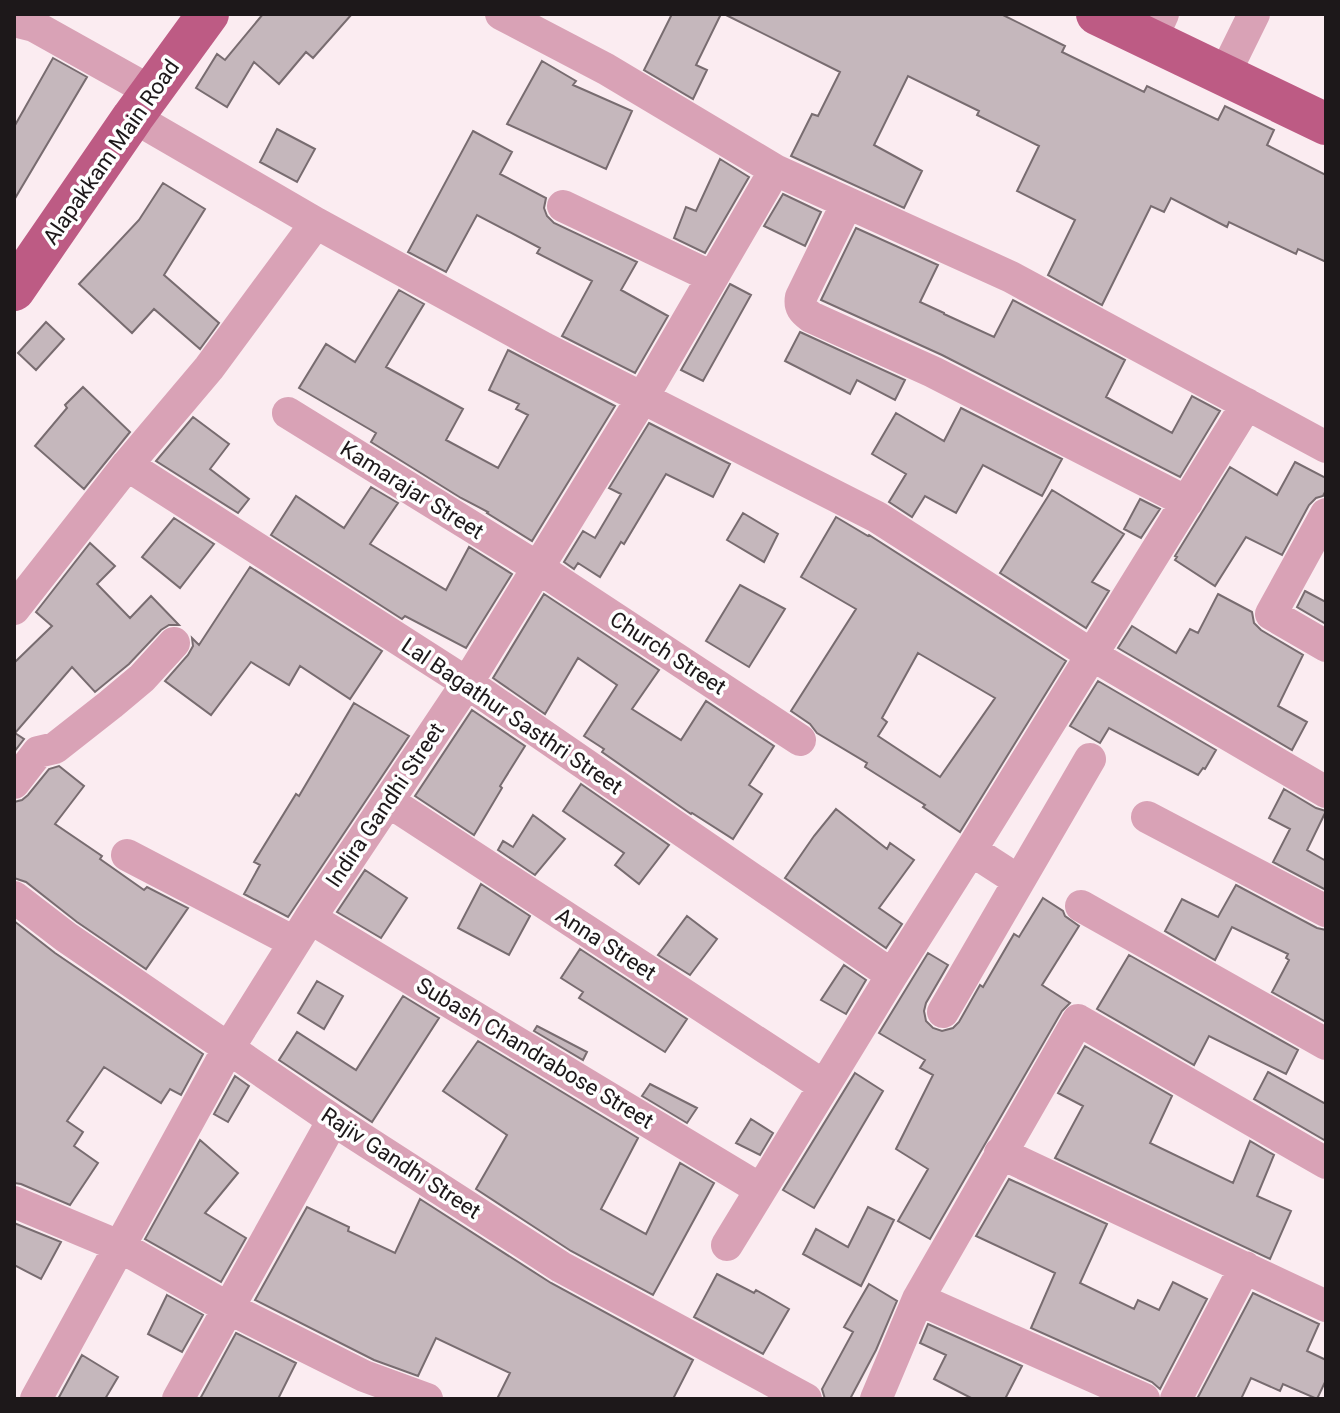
<svg xmlns="http://www.w3.org/2000/svg" width="1340" height="1413" font-family="Roboto,sans-serif">
  <style>
    .building { fill: #c5b7bc; stroke: #786c70; stroke-width: 2; fill-rule: evenodd }
    .lines { fill: none; stroke-linecap: round; stroke-linejoin: round }
    .minor { stroke: #d9a2b6; stroke-width: 32 }
    .major { stroke: #bd5b84; stroke-width: 42 }
    .labels { text-anchor: middle; dominant-baseline: central; stroke-width: 7; stroke-linejoin: round; paint-order: stroke }
    .street-label { font-size: 22px; fill: #1d181a; stroke: #fefefe }
  </style>
  <rect width="100%" height="100%" fill="#fbecf1"/>
  <!-- building -->
  <path class="building" d="M263,14H352L313,58L306,52L279,84L254,62L227,107L196,88L217,54L225,60Z
    M672,14H721L696,65L707,70L693,99L644,70Z
    M724,14H1001L1065,46L1062,52L1144,92L1147,86L1218,120L1225,106L1274,130L1267,145L1326,175V262L1298,249L1296,254L1229,222L1227,227L1171,198L1164,212L1151,206L1102,305L1048,275L1075,220L1017,191L1039,146L977,115L979,111L908,76L874,145L922,171L904,208L791,156L812,114L818,116L840,72Z
    M53,58L87,77L14,200V127Z
    M542,61L576,81L573,85L632,111L606,169L507,124Z
    M277,129L315,149L297,182L260,162Z
    M473,131L512,152L500,174L546,198L544,208L547,216L554,223L637,262L621,290L668,316L635,373L562,336L592,281L537,253L540,248L477,215L446,272L408,252Z
    M720,159L749,177L705,253L674,238L686,207L696,211Z
    M163,183L205,209L164,275L219,323L200,349L154,309L132,333L79,284L139,220Z
    M783,194L821,212L805,246L764,226Z
    M856,228L938,265L920,302L944,313V314L994,337L1013,300L1125,360L1106,397L1172,433L1192,396L1220,411L1180,477L942,355L821,300Z
    M730,284L751,295L703,381L681,370Z
    M399,290L424,304L386,367L463,409L446,440L498,468L528,415L516,409L519,404L489,390L508,350L615,406L532,541L487,513L488,512L461,498L371,442L376,433L299,388L326,344L355,362Z
    M46,322L64,339L36,370L18,353Z
    M800,332L905,380L895,400L857,380L850,394L785,361Z
    M83,387L130,432L84,489L35,446L67,408L65,405Z
    M961,408L1062,459L1042,496L983,465L956,513L925,496L912,517L889,502L906,474L872,454L896,413L944,441Z
    M193,417L229,444L210,469L249,499L238,513L156,461Z
    M649,423L730,464L713,497L666,474L624,544L621,542L600,577L578,563L574,569L564,562L583,531L595,538L621,494L609,488Z
    M1295,462L1326,478V490L1323,496L1316,498L1309,505L1282,555L1246,537L1215,586L1175,560L1177,557L1175,556L1230,467L1277,495Z
    M371,487L398,503L370,544L446,590L469,547L512,574L466,648L405,616L402,619L271,535L296,496L344,528Z
    M1052,490L1124,534L1092,582L1109,591L1086,628L1000,573Z
    M1140,499L1160,509L1141,538L1124,529Z
    M743,513L778,534L764,562L727,540Z
    M836,517L868,536L869,535L1066,661L960,832L923,807L925,805L865,767L867,763L817,733L810,724L791,711L856,609L801,577ZM918,653L995,698L940,777L878,736L887,722L882,718Z
    M174,518L214,544L180,588L142,557Z
    M90,543L115,566L97,584L130,618L151,596L179,625H169L161,630L129,664L95,692L72,667L15,733L24,739L14,752V663L52,626L36,612Z
    M250,567L382,651L350,699L300,666L289,685L251,662L211,715L165,681L188,655L193,646L192,638L199,645Z
    M740,585L785,609L749,667L706,641Z
    M1305,591L1326,602V624L1297,607Z
    M544,594L659,670L632,709L681,740L706,701L774,746L749,785L762,794L733,839L692,813L691,814L602,752L604,749L584,736L617,685L578,658L545,714L493,678Z
    M1218,594L1252,612L1254,623L1261,630L1303,655L1278,706L1307,722L1292,750L1118,648L1132,626L1176,653L1190,629L1198,633Z
    M1098,681L1216,750L1205,769L1203,768L1198,775L1109,728L1100,743L1070,726Z
    M354,703L409,736L288,917L244,894L260,865L254,862L296,794L299,796Z
    M472,710L525,746L500,786L502,788L474,835L415,796Z
    M59,766L84,786L55,824L102,856L100,859L144,890L147,887L188,908L146,969L77,922L26,882L14,878V802L22,800L28,795L49,769Z
    M581,784L669,845L639,884L615,865L624,853L563,811Z
    M1284,789L1316,808L1326,811L1307,850L1326,861V890L1273,862L1290,829L1269,818Z
    M836,809L887,849L890,843L914,860L879,908L902,924L886,948L785,878L814,836Z
    M533,815L565,839L535,875L498,850L503,841L513,847Z
    M365,870L407,898L381,938L337,912Z
    M481,884L530,916L509,955L458,928Z
    M1236,885L1317,928L1326,930V1022L1272,992L1289,960L1286,958L1288,954L1232,927L1215,960L1165,931L1182,899L1218,917Z
    M1043,898L1063,911L1065,916L1079,926L1042,985L1070,1003L1062,1011L930,1239L898,1221L928,1169L896,1149L933,1075L920,1068L925,1060L879,1033L928,953L948,965L926,1003L924,1011L926,1021L933,1028L942,1031L953,1028L959,1022L980,985L983,987L1014,934L1019,937Z
    M687,916L717,939L690,975L658,955Z
    M14,921L55,953L203,1054L181,1095L170,1089L161,1103L104,1067L67,1121L83,1132L74,1146L98,1163L70,1205L21,1184L14,1183Z
    M580,949L687,1019L665,1052L579,998L583,992L561,978Z
    M1129,955L1298,1050L1286,1074L1209,1036L1194,1065L1097,1009Z
    M844,965L866,980L846,1014L821,1000Z
    M317,981L343,996L324,1029L298,1013Z
    M403,996L439,1018L372,1122L279,1060L297,1032L356,1070Z
    M537,1026L587,1052L583,1060L534,1031Z
    M478,1041L638,1138L601,1209L646,1234L680,1163L714,1183L653,1295L571,1251L476,1189L507,1135L443,1091Z
    M1085,1046L1172,1096L1150,1143L1233,1183L1250,1141L1274,1155L1257,1196L1291,1211L1270,1259L1055,1158L1083,1106L1058,1093Z
    M1268,1072L1326,1104V1141L1254,1099Z
    M855,1073L883,1091L814,1208L783,1190Z
    M235,1076L249,1086L228,1122L214,1114Z
    M650,1084L697,1108L687,1123L642,1096Z
    M751,1119L773,1133L760,1155L736,1143Z
    M200,1140L238,1173L205,1213L246,1238L221,1282L145,1239Z
    M1009,1179L1107,1224L1080,1283L1134,1309L1138,1300L1159,1310L1173,1282L1207,1299L1160,1389L1152,1382L1031,1328L1055,1273L976,1236Z
    M420,1199L551,1283L693,1360L673,1399H497L510,1373L436,1338L418,1376L374,1360L255,1300L307,1207L349,1227L348,1231L395,1253Z
    M868,1207L894,1220L861,1286L803,1254L816,1229L848,1247Z
    M14,1223L61,1242L41,1279L14,1265Z
    M717,1274L754,1293L756,1290L789,1309L763,1354L694,1317Z
    M869,1284L897,1301L876,1350L850,1399H825L822,1389L853,1332L844,1327Z
    M1253,1293L1319,1324L1307,1351L1326,1360V1380L1317,1399L1283,1384L1280,1391L1251,1378L1241,1399H1197Z
    M167,1295L203,1315L182,1352L148,1334Z
    M928,1324L1022,1366L1005,1399H973L934,1379L946,1355L920,1343Z
    M236,1333L296,1363L278,1399H200Z
    M82,1355L118,1377L105,1399H58Z"/>
  <g class="lines">
    <!-- minor -->
    <path class="minor" d="M501,14L606,69L775,170L1011,277L1326,447
      M14,21L34,26L152,92
      M1151,40L1163,14
      M1224,75L1254,14
      M133,117L316,223L544,348L877,517L1092,655L1326,792
      M847,203L801,297C799,307 803,311 811,317L933,372L1187,502
      M563,206L712,277
      M288,413L537,567L800,740
      M127,465L467,683L892,975
      M1326,514L1271,614L1326,646
      M14,609L127,465L209,368L316,223
      M14,783L38,752L55,748L111,704L142,678L174,643
      M388,801L824,1086
      M1147,817L1326,911
      M971,850L1019,881
      M127,855L294,942
      M14,897L66,937L333,1120L561,1267L806,1399
      M1081,906L1326,1044
      M310,918L760,1189
      M943,1012L1090,759
      M1000,1153L1326,1306
      M14,1202L119,1246L230,1309L364,1376L427,1399
      M727,1245L892,975L971,850L1247,404
      M918,1299L1144,1399
      M36,1399L228,1049L310,918L467,683L643,397L775,170
      M178,1399L333,1120
      M876,1399L918,1299L1078,1020L1326,1163
      M1176,1399L1245,1267"/>
    <!-- major -->
    <path class="major" d="M1097,14L1326,124
      M14,290L133,117L208,14"/>
  </g>
  <g class="labels">
    <!-- street labels -->
    <g class="street-label">
      <text transform="translate(111 152) rotate(-55)">Alapakkam Main Road</text>
      <text transform="translate(412 490) rotate(32)">Kamarajar Street</text>
      <text transform="translate(668 653) rotate(33)">Church Street</text>
      <text transform="translate(512 716) rotate(34)">Lal Bagathur Sasthri Street</text>
      <text transform="translate(385 805) rotate(-56)">Indira Gandhi Street</text>
      <text transform="translate(606 944) rotate(33)">Anna Street</text>
      <text transform="translate(535 1053) rotate(31)">Subash Chandrabose Street</text>
      <text transform="translate(401 1163) rotate(33)">Rajiv Gandhi Street</text>
    </g>
  </g>
  <!-- border -->
  <rect width="1340" height="1413" fill="none" stroke="#1d181a" stroke-width="32"/>
</svg>
